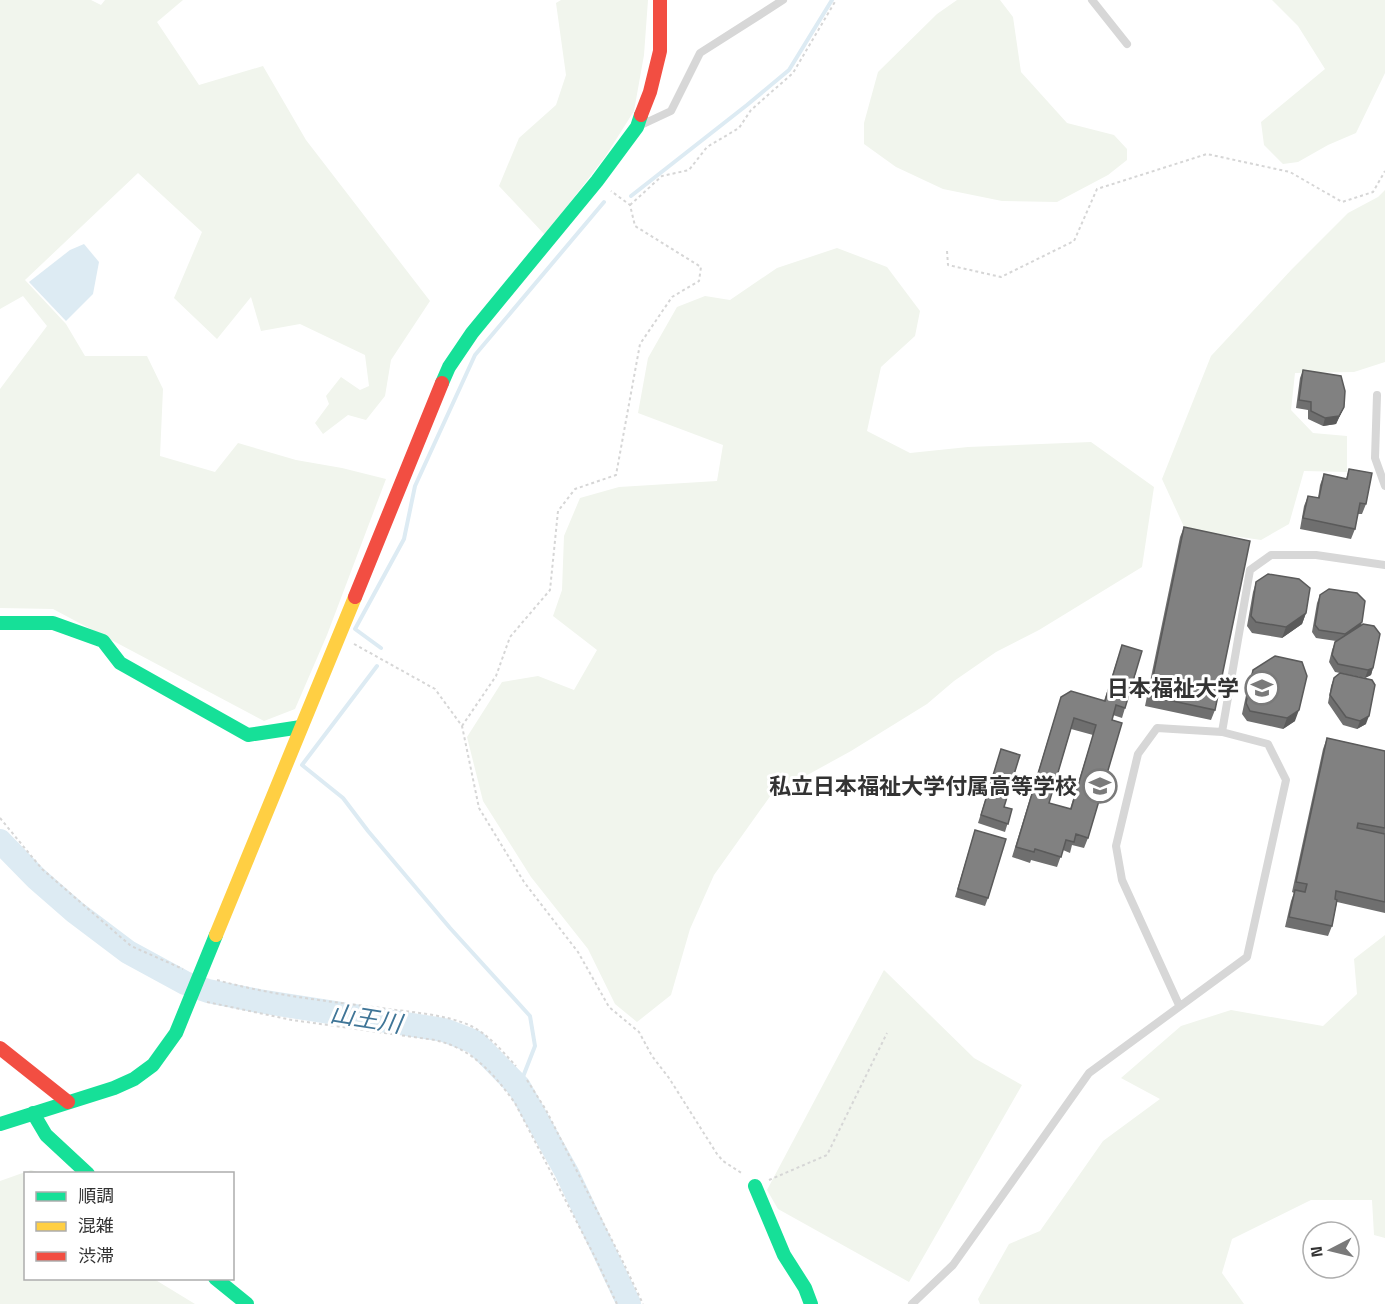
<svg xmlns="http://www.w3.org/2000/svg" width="1385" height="1304" font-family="'Titillium Web','Noto Sans JP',sans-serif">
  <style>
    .green { fill: #f1f5ed }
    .water { fill: #ddebf3 }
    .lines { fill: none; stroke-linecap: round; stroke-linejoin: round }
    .stream { stroke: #ddebf3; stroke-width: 4 }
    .river { stroke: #ddebf3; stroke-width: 24 }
    .path { stroke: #d6d6d6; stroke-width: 2; stroke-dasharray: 3 3; stroke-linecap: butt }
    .lane { stroke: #d7d7d7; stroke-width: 8 }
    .fast { stroke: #16e098; stroke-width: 14 }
    .slow { stroke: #ffcf43; stroke-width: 14 }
    .jam { stroke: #f24e42; stroke-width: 14 }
    .wall { fill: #6f6f6f; fill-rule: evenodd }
    .shaded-wall { fill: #5a5a5a }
    .building { fill: #818181; stroke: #5a5a5a; stroke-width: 1.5; fill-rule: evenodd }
    .labels { text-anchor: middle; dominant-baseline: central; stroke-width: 6; stroke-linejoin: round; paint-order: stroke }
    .poi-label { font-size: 22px; font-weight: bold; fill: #333; stroke: #fff; text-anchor: end }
    .water-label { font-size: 24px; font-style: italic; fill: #3f7597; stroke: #fff }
  </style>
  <rect width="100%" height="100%" fill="#fff"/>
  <!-- green -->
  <path class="green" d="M0,0H91L101,5L105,0H183L157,22L199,85L263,66L306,140L430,301L391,360L385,396L366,420L348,415L323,434L315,423L329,404L326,396L341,377L360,390L369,386L365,355L300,324L261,331L251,297L217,339L174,298L202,232L138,173L25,280L66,324L85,356H147L163,389L160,456L215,472L238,443L296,460L342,468L386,479L327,635L295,709L264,721L53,609L0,608V389L47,326L23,296L0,309Z
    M561,0H648L644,55L634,111L605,157L545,235L499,186L519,138L556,105L566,75L556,3Z
    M957,0H1000L1013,17L1021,72L1067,123L1114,135L1127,149V160L1108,175L1057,202L1002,201L943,189L896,167L864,144V123L878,72L937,14Z
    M1272,0H1385V73L1356,133L1328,145L1298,162L1283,164L1264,145L1261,122L1325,69L1298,26Z
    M1385,190V362L1354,372L1295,373L1291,410L1313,433L1347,436V472L1304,471L1289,524L1261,540L1185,529L1162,479L1211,356L1292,269L1348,213L1378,197Z
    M837,248L887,267L920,311L915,336L881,367L867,431L910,453L968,447L1091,442L1154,487L1142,567L1039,630L996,652L954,681L927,704L851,751L771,795L714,875L690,929L671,995L637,1022L615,1004L588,949L531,877L483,801L467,737L502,682L538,676L574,690L597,650L553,616L562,590L564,536L580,498L619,487L717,481L723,445L638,413L648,358L677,307L705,296L730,300L777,268Z
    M1385,935V1238L1374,1235L1372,1200H1311L1232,1239L1222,1273L1244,1304H980L978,1299L1009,1244L1040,1231L1103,1141L1160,1099L1121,1078L1181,1026L1231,1010L1323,1026L1357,994L1354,959Z
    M884,970L974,1058L1022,1085L909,1282L778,1209L767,1190Z
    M31,1170L41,1173L26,1174V1278L154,1279L195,1304H0V1181Z"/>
  <!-- water -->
  <path class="water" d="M84,244L99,262L93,294L66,321L29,282L70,250Z"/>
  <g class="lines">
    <!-- stream -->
    <path class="stream" d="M631,196L747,105L789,70L832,0
      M381,648L355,629L404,539L415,486L475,355L604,202
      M377,666L302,765L343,798L368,831L450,928L530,1016L535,1046L519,1087"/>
    <!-- river -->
    <path class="river" d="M0,841L36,878L75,912L128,952L185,983L208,991L259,1001L444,1030L475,1042L519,1087L567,1173L629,1304"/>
    <!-- path -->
    <path class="path" d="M630,205L662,176L689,170L707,147L739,128L751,110L793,73L836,0
      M947,251L948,265L1001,277L1074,241L1097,189L1207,154L1290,172L1342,202L1373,192L1385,171
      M354,644L435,689L462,726L479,808L524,882L578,952L609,1007L639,1032L652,1056L669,1078L717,1154L723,1161L743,1174
      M462,726L496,676L510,637L550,590L558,511L575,489L616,475L640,344L672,297L699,281L701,267L635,226L630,205L611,191
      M0,818L42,869L131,946L183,969
      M217,980C270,995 326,1001 381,1008C408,1012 446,1014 471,1026C489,1035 502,1051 516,1066
      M207,1002L292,1020L435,1040C473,1049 493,1073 515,1103L596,1259L617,1304
      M527,1080L546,1110L623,1262L643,1304
      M769,1180L827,1155L887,1033"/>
    <!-- lane -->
    <path class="lane" d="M1092,0L1127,44
      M641,125L671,111L700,53L783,0
      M1377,395L1375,458L1385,486
      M1222,732L1250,570L1271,555H1316L1385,565
      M912,1304L953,1265L1089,1073L1247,957L1286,780L1268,744L1222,732L1157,728L1138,754L1116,846L1122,880L1179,1005"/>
    <!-- fast -->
    <path class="fast" d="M442,383L449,367L472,333L597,181L637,127L641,115
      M0,623H53L103,641L120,663L248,735L301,727
      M33,1113L46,1135L88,1174
      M0,1124L114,1088L134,1079L153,1065L176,1033L216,935
      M755,1186L784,1255L805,1288L811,1304
      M215,1278L247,1304"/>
    <!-- slow -->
    <path class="slow" d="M216,935L355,597"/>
    <!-- jam -->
    <path class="jam" d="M641,115L650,92L660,51V0
      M355,597L442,383
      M0,1048L68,1102"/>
  </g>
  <!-- wall -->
  <path class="wall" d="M1303,370L1344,407L1336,424L1323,426L1308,419V410L1296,408L1300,378Z
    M1349,469L1366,504L1362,514H1358L1355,529L1351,539L1300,529L1304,506L1308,496L1318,498L1320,485L1324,474L1346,479Z
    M1184,527L1215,710L1211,720L1145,706L1180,537Z
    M1256,582L1306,613L1302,624L1282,638L1252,633L1247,626L1253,592Z
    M1320,595L1360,626L1373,668L1371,675L1365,678L1335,672L1329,662L1332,650L1335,642L1336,641L1316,638L1312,632L1317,603Z
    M1122,645L1125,708L1122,718L1113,715L1112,720L1088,838L1084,848L1072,845L1070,853L1063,850L1057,867L1031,860L1030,863L1012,857L1061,697L1104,701ZM1071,729L1093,735L1070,809L1049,803Z
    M1253,670L1295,721L1283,729L1247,721L1242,714L1249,681Z
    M1334,678L1366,724L1357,729L1343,725L1328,703L1331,686Z
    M1327,738L1385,751V913L1337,902L1332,926L1328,936L1285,927L1291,901L1294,893L1292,892L1323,749Z
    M1001,749L1004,807L1012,809L1005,832L978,823Z
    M975,830L988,898L985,906L955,897Z"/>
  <!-- shaded-wall -->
  <path class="shaded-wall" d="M1344,407L1336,424L1323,426L1325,418Z
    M1306,613L1302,624L1282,638L1286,627Z
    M1362,622L1359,630L1342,642L1345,634Z
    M1373,668L1371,675L1365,678L1368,670Z
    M1299,710L1295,721L1283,729L1287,718Z
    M1369,716L1366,724L1357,729L1360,721Z"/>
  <!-- building -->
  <path class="building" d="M1303,370L1341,376L1345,391L1344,407L1339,416L1325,418L1311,411V402L1299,400Z
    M1349,469L1372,473L1366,504L1360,503L1355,529L1303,518L1308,496L1319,498L1324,474L1347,479Z
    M1184,527L1250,541L1215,710L1149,696Z
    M1268,574L1299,579L1310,588L1306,613L1286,627L1256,622L1251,616L1256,582Z
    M1329,589L1357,593L1365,601L1362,622L1345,634L1319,630L1315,625L1320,595Z
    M1363,624L1374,626L1380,634L1373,668L1368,670L1338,664L1332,655L1335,642Z
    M1122,645L1142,651L1125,708L1116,705L1112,720L1122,723L1088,838L1076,834L1074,842L1066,840L1061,857L1035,849L1034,852L1016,847L1061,697L1071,691L1105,701ZM1074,718L1096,725L1071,809L1049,803Z
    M1275,656L1302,662L1307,676L1299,710L1287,718L1250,711L1246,703L1253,670Z
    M1340,673L1372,680L1375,685L1369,716L1360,721L1346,717L1330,695L1334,678Z
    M1327,738L1385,751V828L1358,823L1357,828L1385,834V902L1336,891L1335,899L1337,900L1332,926L1289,917L1295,890L1305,892L1307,884L1296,882Z
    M1001,749L1020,755L1004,807L1012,809L1008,824L981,815Z
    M975,830L1006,839L988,898L958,889Z"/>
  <!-- icons -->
  <defs>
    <symbol id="university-ring" viewBox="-11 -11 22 22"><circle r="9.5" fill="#fff" stroke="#7a7a7a" stroke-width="1.5"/><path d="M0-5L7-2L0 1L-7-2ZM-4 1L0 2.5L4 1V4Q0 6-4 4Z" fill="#7a7a7a"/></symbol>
    <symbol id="school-ring" viewBox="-11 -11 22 22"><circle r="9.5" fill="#fff" stroke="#7a7a7a" stroke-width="1.5"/><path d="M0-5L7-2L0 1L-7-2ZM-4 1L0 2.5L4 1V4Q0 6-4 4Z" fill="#7a7a7a"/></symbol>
  </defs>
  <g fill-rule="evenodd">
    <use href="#university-ring" x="1243" y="669" width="38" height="38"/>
    <use href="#school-ring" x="1081" y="767" width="38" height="38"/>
  </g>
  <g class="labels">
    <!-- poi labels -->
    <g class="poi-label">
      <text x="1239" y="688">日本福祉大学</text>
      <text x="1077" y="786">私立日本福祉大学付属高等学校</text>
    </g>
    <!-- water labels -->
    <g class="water-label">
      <text transform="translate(366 1018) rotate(9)">山王川</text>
    </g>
  </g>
  <!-- legend -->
  <rect x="24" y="1172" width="210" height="108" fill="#ffffff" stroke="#adadad" stroke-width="1.5"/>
  <rect x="36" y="1192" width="30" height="9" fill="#16e098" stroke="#adadad" stroke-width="1.5"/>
  <text x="78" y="1202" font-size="18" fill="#333333">順調</text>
  <rect x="36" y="1222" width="30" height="9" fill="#ffcf43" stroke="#adadad" stroke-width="1.5"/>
  <text x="78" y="1232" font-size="18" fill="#333333">混雑</text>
  <rect x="36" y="1252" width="30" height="9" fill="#f24e42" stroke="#adadad" stroke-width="1.5"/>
  <text x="78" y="1262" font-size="18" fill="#333333">渋滞</text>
  <!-- north arrow -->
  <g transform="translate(1331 1250) rotate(263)"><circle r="28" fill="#ffffff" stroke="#adadad" stroke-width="1.5"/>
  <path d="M0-4.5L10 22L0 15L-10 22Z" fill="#7a7a7a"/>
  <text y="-9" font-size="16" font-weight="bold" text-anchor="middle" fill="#333333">N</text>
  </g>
</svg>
